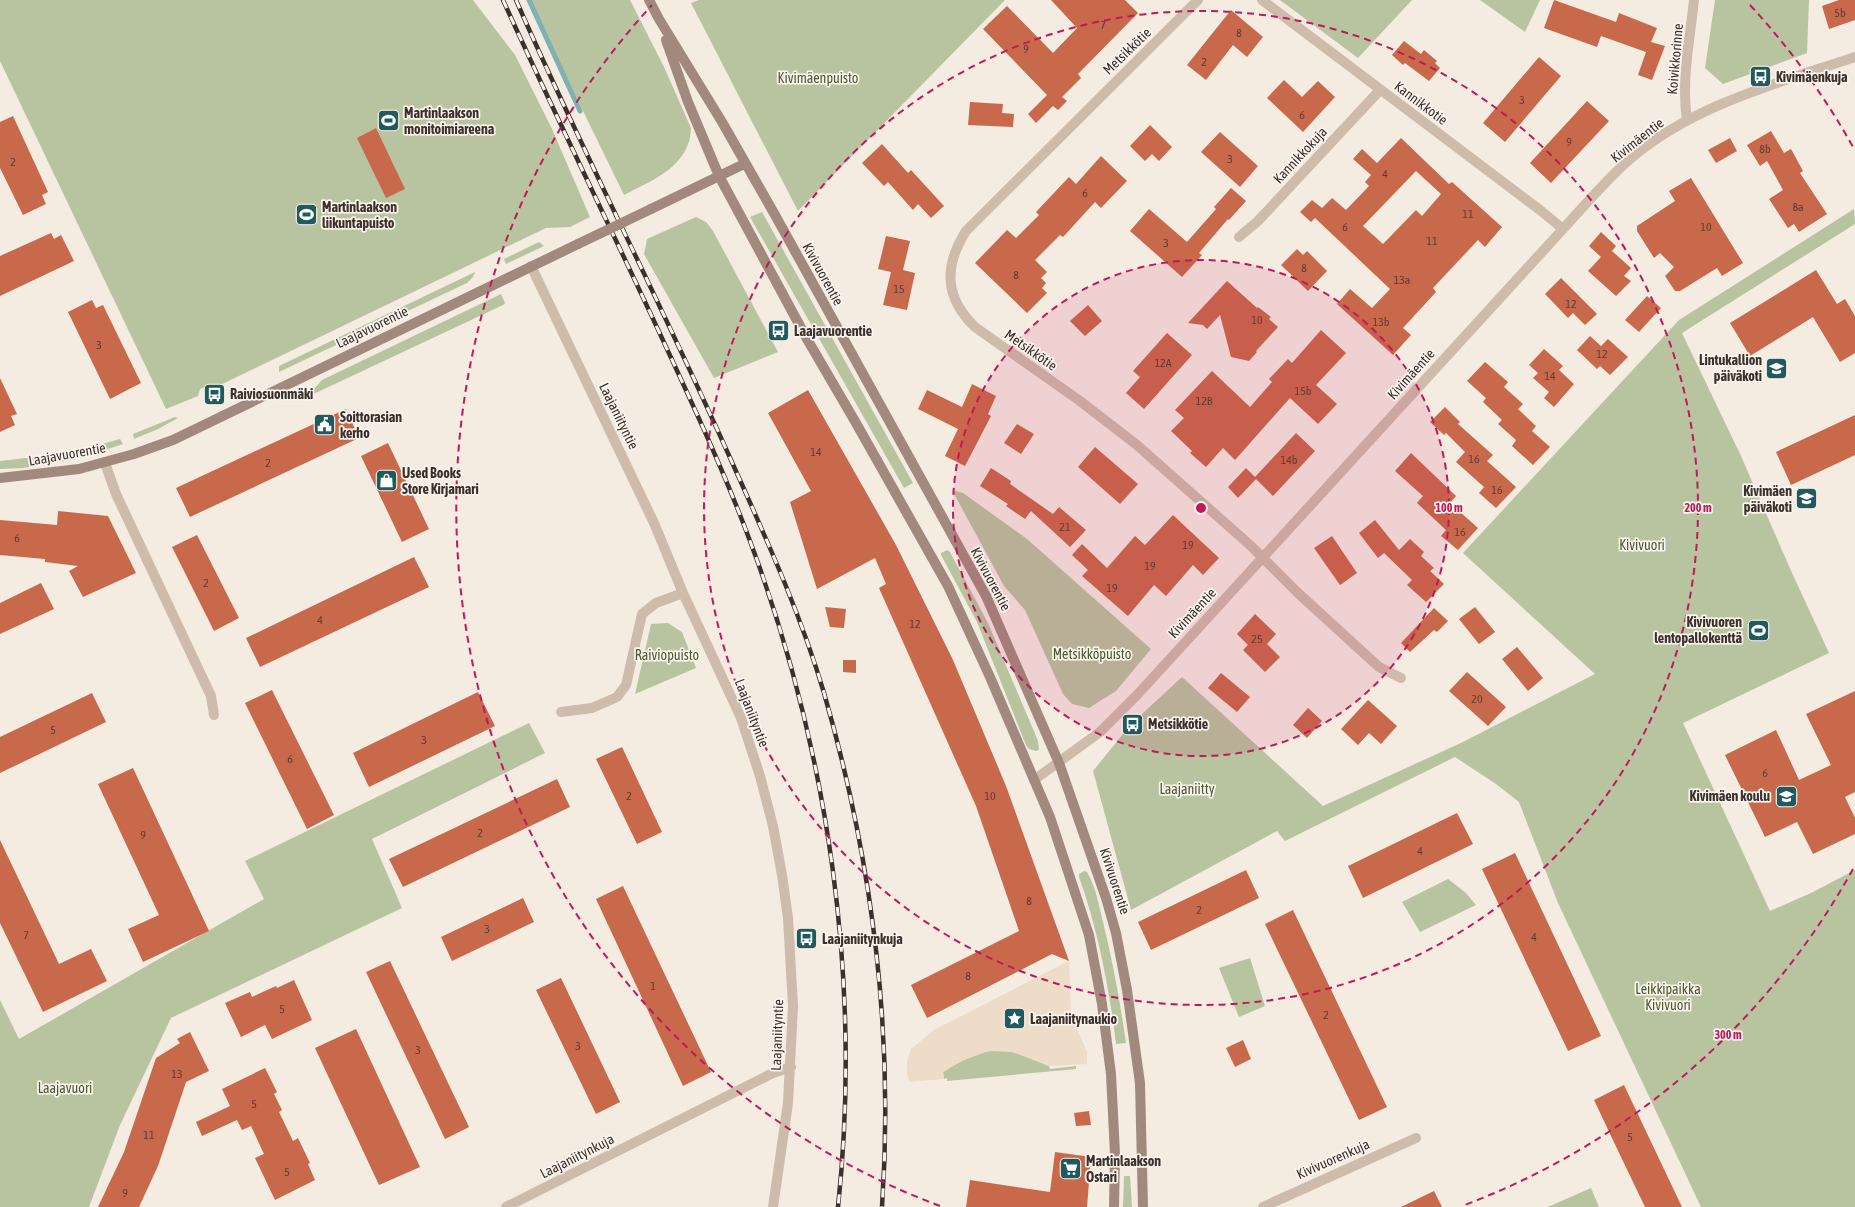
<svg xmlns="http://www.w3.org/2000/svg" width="1855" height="1207" font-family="'Asap Condensed',sans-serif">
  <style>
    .green { fill: #b8c4a0 }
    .plaza { fill: #ecdcc8 }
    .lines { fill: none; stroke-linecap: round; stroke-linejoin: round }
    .stream { stroke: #7fb0b2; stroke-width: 5 }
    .building { fill: #c8694b; fill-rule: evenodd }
    .street { stroke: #cdbbac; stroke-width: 10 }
    .secondary { stroke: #a18a7d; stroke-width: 10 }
    .rail-casing { stroke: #3b302b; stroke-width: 4.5 }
    .rail { stroke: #fbf5ee; stroke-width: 3; stroke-dasharray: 9; stroke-linecap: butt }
    .secondary-bridge { stroke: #a18a7d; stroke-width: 10 }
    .ring { fill: none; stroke: #c2185b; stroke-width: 2; stroke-dasharray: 7 5 }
    .labels { text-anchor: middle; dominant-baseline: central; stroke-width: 3.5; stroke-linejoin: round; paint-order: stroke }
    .number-label { font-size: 12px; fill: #5e3e33 }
    .street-label { font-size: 14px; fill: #3b302b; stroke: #fbf5ee }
    .poi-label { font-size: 14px; font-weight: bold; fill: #3b302b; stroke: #fbf5ee; text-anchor: start }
    .park-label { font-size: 14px; fill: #4a5a2e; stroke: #fbf5ee }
    .centre { fill: #c2185b; stroke: #fbf5ee; stroke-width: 2 }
    .ring-label { font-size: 12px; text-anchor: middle; font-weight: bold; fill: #c2185b; stroke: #fbf5ee; stroke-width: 3.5; stroke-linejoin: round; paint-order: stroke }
  </style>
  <rect width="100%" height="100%" fill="#f4ebe1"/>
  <!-- green -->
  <path class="green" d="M0,0H473L515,55L552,129L590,217L570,227L546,228L218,386L213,384L200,389L198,396L166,409L0,61Z
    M529,0H630L664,67L691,128C690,166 653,180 624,195Z
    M699,0H1005L798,211L691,3Z
    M1280,0H1412L1358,58Z
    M1480,0H1540L1525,32Z
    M1715,0H1809L1807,53L1723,84L1705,68Z
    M1854,209L1855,224L1682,333L1741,456L1792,573L1829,653L1683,723L1770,911L1811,893L1855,870V1207H1701L1558,903L1519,802L1496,784L1455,757L1285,841L1277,831L1131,910L1093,771L1123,734C1133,733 1139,723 1142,714L1182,677L1323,806L1463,742L1595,674L1463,553L1679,320Z
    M762,212L913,483L904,488L750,217Z
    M696,217L706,222L713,231L778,352L714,378L644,254L647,239Z
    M539,242L544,246L506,264L504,259Z
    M475,272L473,277L467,283L279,372V366Z
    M501,294L505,303L503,305L305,398L303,394L315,388L322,380Z
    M175,417L178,418L158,429L134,439L133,434Z
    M120,439L123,444L80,458L79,451L81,450Z
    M69,453L71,460L23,468L0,469V461Z
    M952,490L963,493L1027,539L1151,649L1116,691L1089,708L1072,704L1063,694L1025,610L1004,586Z
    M947,550L950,552L988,623L1038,741L1039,750L1036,751L1029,749L1026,745L977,622L941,555V553Z
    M668,623L682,632L696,668L635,694L651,624Z
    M529,723L545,753L372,839L402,908L171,1018L120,1125L89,1207H0V1000L19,1039L264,899L245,861Z
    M1084,871L1087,872C1096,887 1099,906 1103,922C1113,962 1120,1002 1126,1043L1116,1044C1109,987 1098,930 1079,877V874Z
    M1448,879L1466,893L1476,905L1420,932L1402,902Z
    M1250,958L1265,1006L1239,1017L1219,968Z
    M1000,1050C1017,1052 1033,1059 1049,1066L1050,1069L1076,1066V1069L947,1081V1078L944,1079L943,1072C961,1061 978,1051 1000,1050Z
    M1124,1176H1130L1132,1207H1123Z
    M1591,1188L1599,1207H1548Z"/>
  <!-- plaza -->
  <path class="plaza" d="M1069,961L1071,1014L1087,1052V1064L1049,1066L1013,1052L988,1051L959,1062L943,1072L944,1079L909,1082L907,1072V1061L911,1049L934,1030Z"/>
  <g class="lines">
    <!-- stream -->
    <path class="stream" d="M529,0L580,111"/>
  </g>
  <!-- building -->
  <path class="building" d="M1051,0H1125L1138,13L1078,74L1081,78L1062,97L1067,101L1058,110L1053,106L1036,123L1028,114L1047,95L983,29L1007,6L1053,53L1077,28Z
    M1554,0L1616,22L1619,13L1657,28L1651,42L1665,46L1652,80L1638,75L1646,52L1601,36L1597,47L1544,28Z
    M1839,0H1855V20L1829,29L1822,6Z
    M1231,10L1263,37L1247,57L1233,45L1206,80L1187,65Z
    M1404,41L1421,54L1424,50L1437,61L1435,63L1440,68L1429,81L1405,63L1403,65L1392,55Z
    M1539,57L1561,76L1505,142L1483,123Z
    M1284,80L1302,97L1318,81L1335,97L1303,132L1267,98Z
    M1587,101L1609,121L1551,183L1530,163Z
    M970,102L1003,104L1002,113L1014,114L1013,127L968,125Z
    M13,116L48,192L42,195L46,204L23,215L0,168V122Z
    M1150,125L1172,147L1159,161L1152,154L1145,161L1130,146Z
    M376,128L405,189L386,198L357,138Z
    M1771,131L1784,153L1791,149L1803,171L1800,173L1827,214L1799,232L1794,224L1788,228L1769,199L1783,190L1767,161L1760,166L1747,145Z
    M1220,132L1258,166L1240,187L1201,152Z
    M1401,138L1449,184L1452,182L1502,227L1485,247L1478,240L1433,288L1436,292L1403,328L1411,335L1393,355L1337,304L1350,289L1372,308L1390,289L1315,218L1311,222L1300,212L1312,200L1322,208L1332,198L1346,210L1369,186L1365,182L1371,175L1353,159L1362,149L1377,163ZM1416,171L1441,194L1422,216L1416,210L1383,244L1363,226Z
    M1730,138L1737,151L1716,163L1708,150Z
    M882,144L908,173L911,170L944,206L931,218L918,204L913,210L888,182L884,186L862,163Z
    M1101,156L1127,181L1101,208L1095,202L1063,237L1060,235L1035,260L1047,272L1041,278L1046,283L1042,288L1047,293L1027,313L975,263L1007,230L1016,238L1039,215L1036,212L1069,177L1076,184Z
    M1691,178L1743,263L1722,276L1717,268L1680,291H1675L1665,276L1674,267L1660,253L1654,258L1637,231V226L1675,201L1669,191Z
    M1231,188L1246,201L1229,220L1228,219L1199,253L1202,255L1182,277L1130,231L1149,209L1187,242L1216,209L1214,207Z
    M1601,232L1616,246L1612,251L1631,268L1624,276L1631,281L1616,296L1588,271L1601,257L1589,246Z
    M51,233L54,239L61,235L74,261L0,296V256Z
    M886,236L910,241L903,270L915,273L907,310L883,305L891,272L878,269Z
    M1297,249L1303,255L1307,251L1327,271L1308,291L1281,265Z
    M1816,270L1837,304L1845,299L1855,316V353L1840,362L1813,317L1750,356L1730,323Z
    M1561,278L1597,314L1585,325L1573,313L1568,318L1545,294Z
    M1227,281L1257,308L1258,307L1271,317L1269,319L1278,327L1256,351L1257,352L1249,361L1231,357L1220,315L1207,329L1203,325L1188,323Z
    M1647,296L1661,308L1639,332L1625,320Z
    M92,300L96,308L103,305L141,383L110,399L68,312Z
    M1088,305L1102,321L1085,336L1070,321Z
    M1321,330L1346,353L1316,385L1337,404L1318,424L1290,398L1235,460L1223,448L1206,467L1190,453L1192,451L1171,431L1184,418L1175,410L1212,371L1250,407L1272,382L1269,379L1288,359L1292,363Z
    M1167,333L1192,355L1144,409L1126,393L1140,377L1133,371Z
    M1590,336L1601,346L1608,339L1628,357L1610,375L1600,366L1597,369L1577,350Z
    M1544,349L1563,366L1559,370L1574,384L1554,407L1544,398L1549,392L1533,378L1538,373L1529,365Z
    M1485,362L1508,382L1504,387L1523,404L1518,409L1536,426L1532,431L1550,447L1533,465L1512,446L1516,440L1498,424L1502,420L1483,402L1486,398L1467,381Z
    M0,378L17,414L11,416L15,425L0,432Z
    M972,384L996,396L988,414L991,416L965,466L945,456L958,429L918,409L927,390L962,407Z
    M808,390L896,545L953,660L1006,786L1069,961L1052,954L927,1018L911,985L1019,931L976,806L879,588L886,584L875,558L817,589L790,502L811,491L768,413Z
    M1445,407L1460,422L1458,424L1493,455L1487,461L1516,487L1496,508L1479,493L1484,487L1456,462L1465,452L1446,433L1444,435L1430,422Z
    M346,409L359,438L190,517L176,488Z
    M1855,415V455L1791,485L1776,452Z
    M1017,424L1034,434L1021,454L1004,443Z
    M1296,433L1315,451L1273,496L1256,479L1238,498L1228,487L1246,468L1255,477Z
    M388,443L429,529L402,542L361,456Z
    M1095,447L1138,484L1120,504L1078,467Z
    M1411,453L1456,496L1450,503L1478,528L1458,550L1441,536L1446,530L1417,503L1423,496L1395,471Z
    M991,468L1011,481L1010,484L1053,514L1059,507L1086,530L1070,547L1031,511L1025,519L1006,506L1008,504L980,486Z
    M58,511L108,516L136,573L83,597L69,571L78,566L45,562V559L0,555V520L57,525Z
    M1173,515L1219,558L1203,575L1193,565L1166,596L1154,585L1128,616L1082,576L1088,570L1072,555L1082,544L1107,568L1135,536L1145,545Z
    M1375,520L1399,550L1410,539L1424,552L1421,556L1434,568L1430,571L1444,584L1426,602L1407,585L1412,580L1384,553L1378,558L1359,533Z
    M197,535L239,618L214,631L172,547Z
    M1332,536L1357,573L1340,585L1314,548Z
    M414,557L429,587L260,667L246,638Z
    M41,583L54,609L0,634V603Z
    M825,607L846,609L844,628L830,627Z
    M1475,607L1495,632L1479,644L1459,619Z
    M1434,608L1448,621L1437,632L1434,630L1410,652L1401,643Z
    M1255,614L1276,634L1267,644L1280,657L1265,672L1243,650L1248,645L1237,634Z
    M1517,647L1543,678L1528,691L1502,659Z
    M843,660H856V673L843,672Z
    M1467,672L1506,707L1488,726L1449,691Z
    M1221,673L1250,697L1237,712L1208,688Z
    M272,690L334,815L307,829L245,703Z
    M1855,691V792L1845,797L1855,818V834L1813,854L1797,822L1765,837L1725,755L1776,730L1799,780L1831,765L1806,714Z
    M478,692L495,726L369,787L353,753Z
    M92,693L106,722L0,773V737Z
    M1368,700L1397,726L1381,744L1369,733L1358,745L1341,729Z
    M1308,708L1322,721L1307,738L1293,725Z
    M622,747L662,832L637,844L596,759Z
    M133,768L209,931L143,962L128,929L159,915L98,784Z
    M557,779L570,807L403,887L389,859Z
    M1457,813L1473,844L1363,898L1348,866Z
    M0,840L59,964L91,949L107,981L43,1012L0,923Z
    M1515,853L1601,1036L1568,1051L1482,869Z
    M1246,870L1259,898L1151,950L1138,922Z
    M623,886L711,1072L683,1086L596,899Z
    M523,898L534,922L452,961L441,937Z
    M1293,910L1387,1107L1359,1120L1265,924Z
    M390,961L469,1127L445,1139L366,972Z
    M561,978L620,1102L596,1114L536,990Z
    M294,980L312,1020L272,1039L265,1025L241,1037L225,1003L250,992L252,997L276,986L277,988Z
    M356,1029L420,1167L379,1185L315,1048Z
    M190,1032L209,1071L186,1082L158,1166L139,1207H98L124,1152L156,1058L180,1043L177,1039Z
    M1243,1040L1251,1059L1235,1067L1226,1048Z
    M265,1068L277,1092L274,1094L282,1110L279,1112L293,1141L298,1138L310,1163L308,1164L315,1180L275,1200L255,1158L264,1154L251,1126L242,1130L237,1120L202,1136L196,1122L230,1106L222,1089Z
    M1624,1085L1682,1207H1645L1621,1157L1594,1100Z
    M1089,1111L1091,1125L1076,1126L1074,1113Z
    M1055,1152L1091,1157L1087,1207H966L970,1180L1050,1192Z
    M1434,1191L1442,1207H1401Z"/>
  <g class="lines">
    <!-- street -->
    <path class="street" d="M1198,0L966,231C944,266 944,297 975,327L1080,401L1137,445L1251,546L1298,593L1379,667L1401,678
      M1262,0L1540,210L1563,229
      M1687,120C1681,81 1690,39 1694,0
      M1239,237L1258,221L1380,90
      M531,266L654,523L683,593L741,718L760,776L773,826L782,875L788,918L793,1006L788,1103L773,1207
      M105,463L116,494L211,696L214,715
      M561,712L592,708L617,697L626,685L642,614L656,603L683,593
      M1034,780L1100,732L1138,694L1563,229C1584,206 1606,180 1630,159C1693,105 1778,83 1855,57
      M506,1207L773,1073L791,1067
      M1263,1207L1416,1138"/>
    <!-- secondary -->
    <path class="secondary" d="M649,0L659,19L722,122L775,215L986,596L1059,763L1106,898L1116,933L1127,990L1140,1083L1143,1207
      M666,40L688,102L719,176L807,339L856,423L948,586L990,677L1050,817L1089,935L1102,1004L1111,1074L1115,1154L1114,1207
      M651,209L744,164
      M0,478L79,469L134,454L173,440L578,244"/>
    <defs>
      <path id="rail" d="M503,0C554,113 609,224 661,336C692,403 724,471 750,541C829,752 862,982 838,1207
        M516,0C584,155 662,305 731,460C765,536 800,612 824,693C872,859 894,1034 882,1207"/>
    </defs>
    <!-- rail casing -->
    <use href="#rail" class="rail-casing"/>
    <!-- rail -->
    <use href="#rail" class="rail"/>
    <!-- secondary-bridge -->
    <path class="secondary-bridge" d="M578,244L651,209"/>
  </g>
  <!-- distance rings -->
  <circle cx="1201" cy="508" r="248" fill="#c2185b" fill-opacity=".12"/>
  <g class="ring">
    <circle cx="1201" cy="508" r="248"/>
    <circle cx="1201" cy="508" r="497"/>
    <path d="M1853 869A745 745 0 0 1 1462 1206M940 1206A745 745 0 0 1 652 5M1750 5A745 745 0 0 1 1853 147"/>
  </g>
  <!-- icons -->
  <defs>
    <symbol id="bus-square" viewBox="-11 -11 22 22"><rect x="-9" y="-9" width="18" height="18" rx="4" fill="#1f5a5e" stroke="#fbf5ee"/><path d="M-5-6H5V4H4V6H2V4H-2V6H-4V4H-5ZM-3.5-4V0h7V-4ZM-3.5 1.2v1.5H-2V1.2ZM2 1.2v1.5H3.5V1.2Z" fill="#fff"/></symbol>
    <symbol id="stadium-square" viewBox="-11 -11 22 22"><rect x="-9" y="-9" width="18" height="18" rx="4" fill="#1f5a5e" stroke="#fbf5ee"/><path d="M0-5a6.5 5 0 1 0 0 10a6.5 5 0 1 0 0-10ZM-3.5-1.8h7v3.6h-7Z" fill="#fff"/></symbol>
    <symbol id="school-square" viewBox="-11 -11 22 22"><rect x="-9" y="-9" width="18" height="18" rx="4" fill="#1f5a5e" stroke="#fbf5ee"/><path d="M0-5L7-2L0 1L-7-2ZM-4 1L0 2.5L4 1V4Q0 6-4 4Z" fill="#fff"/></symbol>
    <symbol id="civic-square" viewBox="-11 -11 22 22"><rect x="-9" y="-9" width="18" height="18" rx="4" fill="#1f5a5e" stroke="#fbf5ee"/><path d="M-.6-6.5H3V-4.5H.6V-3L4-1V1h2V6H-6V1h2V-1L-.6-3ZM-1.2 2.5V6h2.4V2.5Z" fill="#fff"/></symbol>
    <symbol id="shop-square" viewBox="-11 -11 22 22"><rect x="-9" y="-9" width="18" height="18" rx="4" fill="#1f5a5e" stroke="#fbf5ee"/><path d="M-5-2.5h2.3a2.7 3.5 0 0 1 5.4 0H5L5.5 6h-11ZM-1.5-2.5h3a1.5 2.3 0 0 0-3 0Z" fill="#fff"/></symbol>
    <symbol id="sight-square" viewBox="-11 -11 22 22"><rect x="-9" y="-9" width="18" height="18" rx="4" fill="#1f5a5e" stroke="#fbf5ee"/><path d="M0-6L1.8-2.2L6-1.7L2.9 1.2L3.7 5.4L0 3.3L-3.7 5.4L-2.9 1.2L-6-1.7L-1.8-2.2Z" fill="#fff"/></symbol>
    <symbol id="supermarket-square" viewBox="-11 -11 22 22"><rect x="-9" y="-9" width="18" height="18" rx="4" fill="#1f5a5e" stroke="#fbf5ee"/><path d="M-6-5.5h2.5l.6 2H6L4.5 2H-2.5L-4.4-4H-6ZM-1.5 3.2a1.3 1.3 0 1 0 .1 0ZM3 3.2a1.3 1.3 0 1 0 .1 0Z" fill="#fff"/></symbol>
  </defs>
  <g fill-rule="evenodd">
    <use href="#bus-square" x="1748" y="64" width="25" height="25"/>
    <use href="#stadium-square" x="376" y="108" width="25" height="25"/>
    <use href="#stadium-square" x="294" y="202" width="25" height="25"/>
    <use href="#bus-square" x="766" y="318" width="25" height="25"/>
    <use href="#school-square" x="1764" y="356" width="25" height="25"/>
    <use href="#bus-square" x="202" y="382" width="25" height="25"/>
    <use href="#civic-square" x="312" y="412" width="25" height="25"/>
    <use href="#shop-square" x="374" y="468" width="25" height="25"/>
    <use href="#school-square" x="1794" y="486" width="25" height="25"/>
    <use href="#stadium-square" x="1746" y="618" width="25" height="25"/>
    <use href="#bus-square" x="1120" y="712" width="25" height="25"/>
    <use href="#school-square" x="1774" y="784" width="25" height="25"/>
    <use href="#bus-square" x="794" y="926" width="25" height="25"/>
    <use href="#sight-square" x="1002" y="1006" width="25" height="25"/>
    <use href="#supermarket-square" x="1058" y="1156" width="25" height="25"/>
  </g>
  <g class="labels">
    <!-- number labels -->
    <g class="number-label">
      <text x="1840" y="13">5b</text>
      <text x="1103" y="25">7</text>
      <text x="1239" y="33">8</text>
      <text x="1026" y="49">9</text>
      <text x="1204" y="62">2</text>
      <text x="1522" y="100">3</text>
      <text x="1302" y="115">6</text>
      <text x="1569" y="142">9</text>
      <text x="1765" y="149">8b</text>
      <text x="1230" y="159">3</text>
      <text x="13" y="162">2</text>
      <text x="1385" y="174">4</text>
      <text x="1085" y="193">6</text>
      <text x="1798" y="207">8a</text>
      <text x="1468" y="214">11</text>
      <text x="1345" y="227">6</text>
      <text x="1706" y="227">10</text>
      <text x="1432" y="241">11</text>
      <text x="1166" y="243">3</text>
      <text x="1304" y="268">8</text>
      <text x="1016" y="275">8</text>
      <text x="1402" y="280">13a</text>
      <text x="899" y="289">15</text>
      <text x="1571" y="304">12</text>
      <text x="1257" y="320">10</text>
      <text x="1381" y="322">13b</text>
      <text x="99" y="345">3</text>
      <text x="1602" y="354">12</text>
      <text x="1163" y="363">12A</text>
      <text x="1550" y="376">14</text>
      <text x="1303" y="391">15b</text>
      <text x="1204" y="401">12B</text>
      <text x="816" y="452">14</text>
      <text x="1474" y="459">16</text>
      <text x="1289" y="460">14b</text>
      <text x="268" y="463">2</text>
      <text x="1497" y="490">16</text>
      <text x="1065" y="527">21</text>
      <text x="1460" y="532">16</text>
      <text x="17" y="538">6</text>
      <text x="1188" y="545">19</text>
      <text x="1150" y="566">19</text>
      <text x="206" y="583">2</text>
      <text x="1112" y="588">19</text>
      <text x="320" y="620">4</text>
      <text x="915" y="624">12</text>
      <text x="1257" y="639">25</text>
      <text x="1477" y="699">20</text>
      <text x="53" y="730">5</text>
      <text x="424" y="740">3</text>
      <text x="290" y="759">6</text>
      <text x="1765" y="773">6</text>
      <text x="629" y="796">2</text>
      <text x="990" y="796">10</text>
      <text x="480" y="833">2</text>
      <text x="143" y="835">9</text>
      <text x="1420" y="851">4</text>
      <text x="1029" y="901">8</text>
      <text x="1199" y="910">2</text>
      <text x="487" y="929">3</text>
      <text x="26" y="935">7</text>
      <text x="1534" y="937">4</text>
      <text x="968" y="976">8</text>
      <text x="653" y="986">1</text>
      <text x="282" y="1009">5</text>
      <text x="1326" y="1015">2</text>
      <text x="578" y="1046">3</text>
      <text x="418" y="1050">3</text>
      <text x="177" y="1074">13</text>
      <text x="254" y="1104">5</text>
      <text x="149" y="1135">11</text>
      <text x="1630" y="1137">5</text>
      <text x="287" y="1172">5</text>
      <text x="125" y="1193">9</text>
    </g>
    <!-- street labels -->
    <g class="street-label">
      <text transform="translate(1127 51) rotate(-44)">Metsikkötie</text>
      <text transform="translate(1675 59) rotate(-85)">Koivikkorinne</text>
      <text transform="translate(1421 103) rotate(37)">Kannikkotie</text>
      <text transform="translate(1637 140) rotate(-38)">Kivimäentie</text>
      <text transform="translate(1300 155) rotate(-47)">Kannikkokuja</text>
      <text transform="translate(823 274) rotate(61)">Kivivuorentie</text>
      <text transform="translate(372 327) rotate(-26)">Laajavuorentie</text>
      <text transform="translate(1031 350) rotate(35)">Metsikkötie</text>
      <text transform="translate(1411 374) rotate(-48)">Kivimäentie</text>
      <text transform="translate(619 416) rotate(64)">Laajaniityntie</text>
      <text transform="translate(67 454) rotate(-10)">Laajavuorentie</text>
      <text transform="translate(991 579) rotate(62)">Kivivuorentie</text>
      <text transform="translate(1192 613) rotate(-47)">Kivimäentie</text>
      <text transform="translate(752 713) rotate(69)">Laajaniityntie</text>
      <text transform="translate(1115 881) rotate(72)">Kivivuorentie</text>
      <text transform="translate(777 1035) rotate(-88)">Laajaniityntie</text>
      <text transform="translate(577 1156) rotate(-27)">Laajaniitynkuja</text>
      <text transform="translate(1333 1159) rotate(-24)">Kivivuorenkuja</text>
    </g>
    <!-- poi labels -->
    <g class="poi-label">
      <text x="1776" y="77">Kivimäenkuja</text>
      <text x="404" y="113">Martinlaakson<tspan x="404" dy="16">monitoimiareena</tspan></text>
      <text x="322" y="207">Martinlaakson<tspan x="322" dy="16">liikuntapuisto</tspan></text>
      <text x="794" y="331">Laajavuorentie</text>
      <text x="1762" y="360" text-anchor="end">Lintukallion<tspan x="1762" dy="16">päiväkoti</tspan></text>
      <text x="230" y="394">Raiviosuonmäki</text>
      <text x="340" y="417">Soittorasian<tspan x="340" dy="16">kerho</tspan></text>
      <text x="402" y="473">Used Books<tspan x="402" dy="16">Store Kirjamari</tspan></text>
      <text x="1792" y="491" text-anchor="end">Kivimäen<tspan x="1792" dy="16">päiväkoti</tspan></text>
      <text x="1742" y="622" text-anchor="end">Kivivuoren<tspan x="1742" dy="16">lentopallokenttä</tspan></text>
      <text x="1148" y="724">Metsikkötie</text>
      <text x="1770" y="796" text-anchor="end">Kivimäen koulu</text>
      <text x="822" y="939">Laajaniitynkuja</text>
      <text x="1030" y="1019">Laajaniitynaukio</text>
      <text x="1086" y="1161">Martinlaakson<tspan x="1086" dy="16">Ostari</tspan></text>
    </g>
    <!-- park labels -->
    <g class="park-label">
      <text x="818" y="78">Kivimäenpuisto</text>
      <text x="1642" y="545">Kivivuori</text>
      <text x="1092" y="654">Metsikköpuisto</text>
      <text x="667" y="655">Raiviopuisto</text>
      <text x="1187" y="789">Laajaniitty</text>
      <text x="1668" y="989">Leikkipaikka<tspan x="1668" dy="16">Kivivuori</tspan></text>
      <text x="65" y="1088">Laajavuori</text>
    </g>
  </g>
  <circle cx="1201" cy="508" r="6" class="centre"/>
  <g class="ring-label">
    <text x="1449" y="512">100 m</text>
    <text x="1698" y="512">200 m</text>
    <text x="1728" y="1039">300 m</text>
  </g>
</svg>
